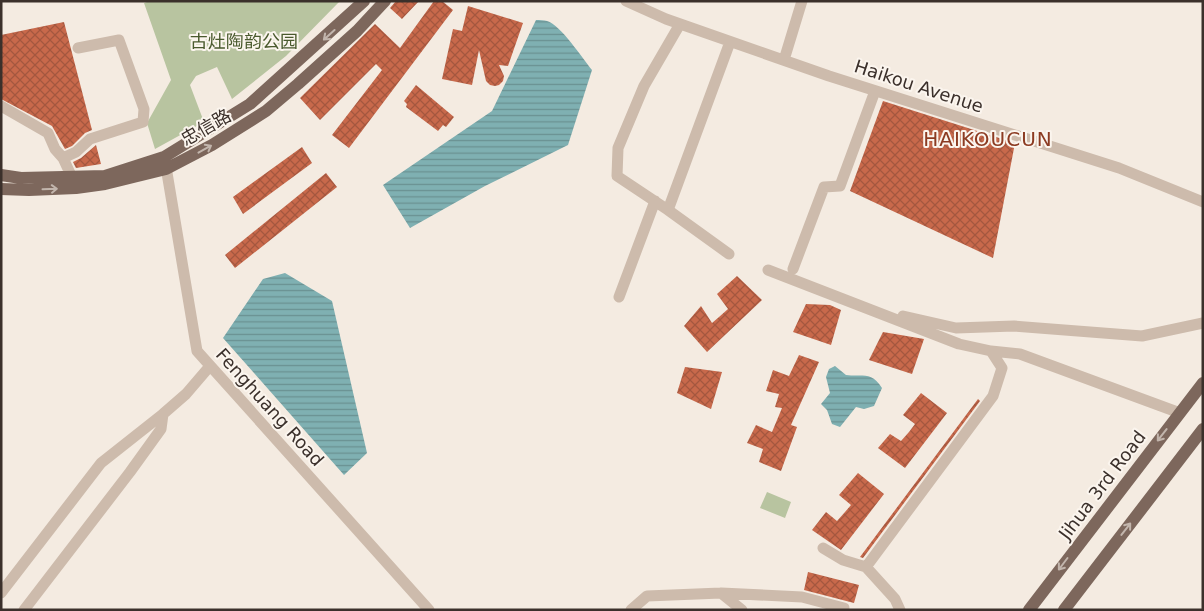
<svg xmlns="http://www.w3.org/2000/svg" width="1204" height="611" font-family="'DejaVu Sans','Noto Sans SC',sans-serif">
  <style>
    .green { fill: #b8c4a0 }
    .water { fill: url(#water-rules) }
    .building { fill: url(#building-cross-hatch) }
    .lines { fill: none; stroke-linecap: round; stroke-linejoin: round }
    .minor { stroke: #cdbbac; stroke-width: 11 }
    .major { stroke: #7d675c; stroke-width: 12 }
    .oneway { stroke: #c2b5ac }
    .labels { text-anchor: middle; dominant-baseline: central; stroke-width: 4; stroke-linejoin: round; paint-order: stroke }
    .park-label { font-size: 18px; fill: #4a5a2e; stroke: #fbf5ee }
    .street-label { font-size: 18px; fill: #3b302b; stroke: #fbf5ee }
    .quarter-label { font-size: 20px; letter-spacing: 1px; fill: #8c3b22; stroke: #fbf5ee }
  </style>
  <defs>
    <pattern id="water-rules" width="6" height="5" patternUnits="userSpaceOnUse" patternTransform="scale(1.25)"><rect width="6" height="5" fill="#7fb0b2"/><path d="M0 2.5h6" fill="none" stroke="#699091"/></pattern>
    <pattern id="building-cross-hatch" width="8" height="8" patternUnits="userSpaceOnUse" patternTransform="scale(1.25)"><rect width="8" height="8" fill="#c8694b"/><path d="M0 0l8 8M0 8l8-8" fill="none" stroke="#a4573f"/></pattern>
  </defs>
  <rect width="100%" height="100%" fill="#f4ebe1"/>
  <!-- green -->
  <path class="green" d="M150,1H340L286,56L232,99L217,67L196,76L190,85L204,122L155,149L147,123L171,80L144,3Z
    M767,492L791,502L785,518L760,508Z"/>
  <!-- water -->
  <path class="water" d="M536,20C539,20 544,20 547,21C561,25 582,58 592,70L568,145L485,186L410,228L383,185L492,111Z
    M285,273L332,301L367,453L344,475L223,338L263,279Z
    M835,366L846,375C863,377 871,371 882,388L874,406L864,409L856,407L840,427L832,424L827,410L821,404L830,393L826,377L829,369Z"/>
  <!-- building -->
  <path class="building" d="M396,1H419L402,19L390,8Z
    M434,1H442L453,10L349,148L332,135L382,70L376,64L320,120L300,98L375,24L400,48Z
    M468,6L523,23L508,66L499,65L504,76L503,81L499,85L495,86L490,85L486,81L479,50L472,85L442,79L453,29L462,31Z
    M64,22L92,130L85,133L72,146L65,149L52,126L1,99V35Z
    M416,85L454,117L446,127L443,125L438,131L406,107L407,104L404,101Z
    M883,101L1015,143L993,258L850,191Z
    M96,145L101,164L76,168L73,162L81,158Z
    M302,147L312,163L243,214L233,197Z
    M326,173L337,187L235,268L225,255Z
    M737,276L762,300L707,352L684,326L701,306L712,323L719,317L728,309L717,294Z
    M806,304L830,305L841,310L831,345L793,332Z
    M883,332L924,339L912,374L869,360Z
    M799,355L819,362L791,425L797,427L781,471L759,462L763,449L747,443L756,425L772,432L782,408L775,407L779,394L766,391L773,370L789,376Z
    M685,367L722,372L711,409L677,393Z
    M921,393L947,413L905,468L878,448L890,434L901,441L909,432L915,424L903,415Z
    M978,399L980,401L863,558L860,557Z
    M858,473L884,494L841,550L812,530L826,512L837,521L845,512L851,505L839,495Z
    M808,572L859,585L854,603L804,590Z"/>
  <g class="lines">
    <!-- minor -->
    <path class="minor" d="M626,1L666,19L829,76L1119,168L1203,202
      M680,24L644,86L618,148L617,176L668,210L730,42
      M784,60L802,1
      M1,106L48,133L55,149L63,158L75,184
      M63,158L76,152L90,139L143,122L144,109L119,40L78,48
      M165,161L197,351L429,610
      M668,210L729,254
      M793,269L824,187L840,186L875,91
      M768,270L959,344L991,351L1002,368L993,396L866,567L895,599L900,610
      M619,297L655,201
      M903,316L956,328L1014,326L1142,336L1203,323
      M991,351L1020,354L1180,413
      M823,548L843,560L866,567
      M1,593L101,463L163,414L186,394L210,366
      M721,593L742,610
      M24,610L130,472L161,429L163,414
      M631,610L647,596L721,593L802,597L844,608V610"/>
    <!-- major -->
    <path class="major" d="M1,175L21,178L105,176L164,157L250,104L364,1
      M1,189L29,190L76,188L105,184L166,169L212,145L266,111L298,84L357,31L385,1
      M1029,610L1203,383
      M1064,610L1203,429"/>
  </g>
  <!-- one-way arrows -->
  <defs><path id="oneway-shaft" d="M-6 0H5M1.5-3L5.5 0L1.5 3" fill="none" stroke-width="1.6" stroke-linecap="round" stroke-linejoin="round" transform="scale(1.25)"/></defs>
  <g class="oneway">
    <use href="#oneway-shaft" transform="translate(329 35) rotate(138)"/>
    <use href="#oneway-shaft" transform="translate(205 149) rotate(-29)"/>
    <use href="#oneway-shaft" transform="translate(50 189) rotate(-2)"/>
    <use href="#oneway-shaft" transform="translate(1162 435) rotate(128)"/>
    <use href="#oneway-shaft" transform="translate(1126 529) rotate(-52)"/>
    <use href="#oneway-shaft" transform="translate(1063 564) rotate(127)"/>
  </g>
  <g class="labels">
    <!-- park labels -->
    <g class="park-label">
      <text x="244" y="41">古灶陶韵公园</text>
    </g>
    <!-- street labels -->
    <g class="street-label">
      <text transform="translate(919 86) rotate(18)">Haikou Avenue</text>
      <text transform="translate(206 127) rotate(-30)">忠信路</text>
      <text transform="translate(270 407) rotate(48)">Fenghuang Road</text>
      <text transform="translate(1102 485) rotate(-53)">Jihua 3rd Road</text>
    </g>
    <!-- quarter labels -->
    <g class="quarter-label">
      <text x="988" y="139">HAIKOUCUN</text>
    </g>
  </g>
  <!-- border -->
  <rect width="1204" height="611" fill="none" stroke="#3b302b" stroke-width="5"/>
</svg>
